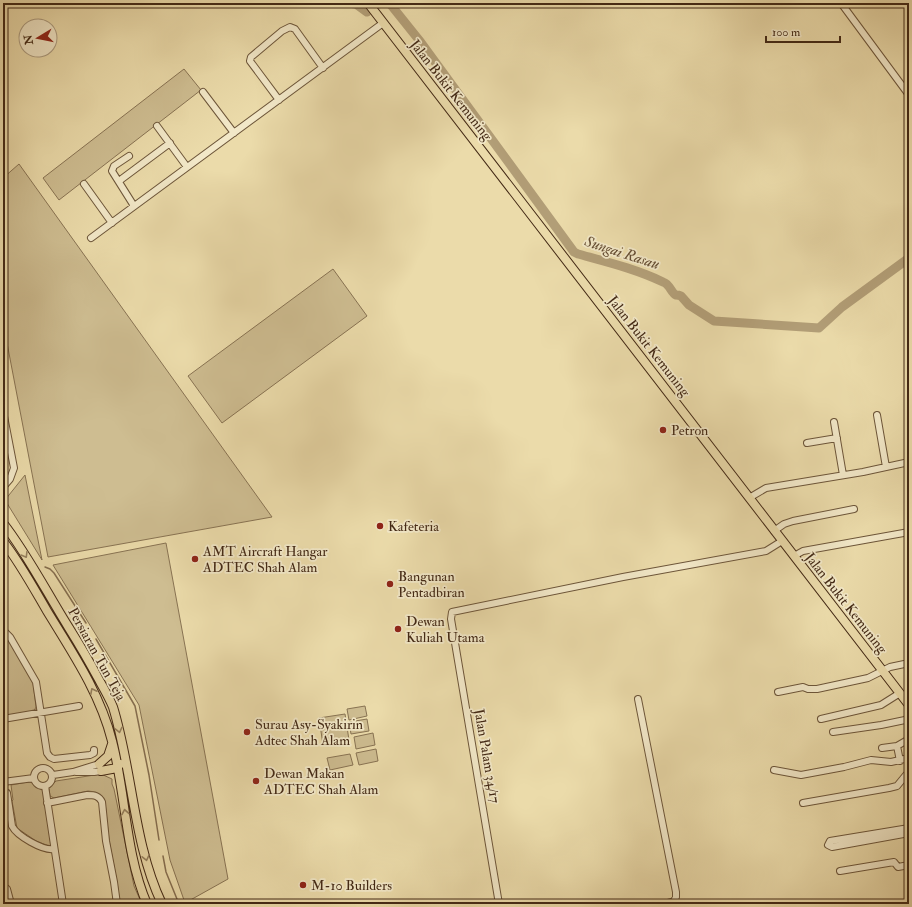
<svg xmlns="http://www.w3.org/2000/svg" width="912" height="907" font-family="'IM FELL Double Pica',serif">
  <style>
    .green { fill: #cebd91; stroke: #887353 }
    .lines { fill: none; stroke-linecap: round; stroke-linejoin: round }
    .stream { stroke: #866f50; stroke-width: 1.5 }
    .river { stroke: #b29e77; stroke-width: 9 }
    .minor-casing { stroke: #6d563a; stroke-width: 8 }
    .major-casing { stroke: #432915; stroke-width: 10 }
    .minor { stroke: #f2e8c8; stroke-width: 6 }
    .major { stroke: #ebdbaa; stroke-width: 8 }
    .oneway { stroke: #978260 }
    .poi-dot { fill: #8f2418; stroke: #f2e8c8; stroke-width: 1.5 }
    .labels { text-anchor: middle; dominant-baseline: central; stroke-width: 3.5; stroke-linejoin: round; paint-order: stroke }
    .street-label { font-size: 14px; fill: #432915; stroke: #f2e8c8 }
    .poi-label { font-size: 14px; fill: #432915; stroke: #f2e8c8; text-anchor: start }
    .water-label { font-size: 15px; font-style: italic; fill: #644c32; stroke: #f2e8c8 }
  </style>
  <rect width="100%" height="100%" fill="#ebdbaa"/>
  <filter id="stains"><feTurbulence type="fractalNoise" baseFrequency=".005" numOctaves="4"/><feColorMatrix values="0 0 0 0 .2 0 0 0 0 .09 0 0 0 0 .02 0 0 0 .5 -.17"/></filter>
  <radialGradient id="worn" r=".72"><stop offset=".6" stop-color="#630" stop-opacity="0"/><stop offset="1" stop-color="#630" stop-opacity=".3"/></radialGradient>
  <!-- green -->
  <path class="green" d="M184,69L201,90L59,200L43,178Z
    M19,164L272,517L48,557L3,322V178Z
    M333,269L367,316L222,423L188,376Z
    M25,475L42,560L5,500Z
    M166,543L228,879L185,903L170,860L139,705L53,565Z
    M3,633L7,637L33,682L36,707L34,711L3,716Z
    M365,706L367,716L349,720L347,709Z
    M345,714L349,740L323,745L319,718Z
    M367,719L369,731L351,734L349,722Z
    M373,733L375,745L356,749L354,737Z
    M376,749L378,761L359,765L356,753Z
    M350,754L353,765L330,770L327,758Z
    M101,774L112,779V784L114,789L134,886L142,904H120L117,882L109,840L105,802L101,796L96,792L88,791L54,798L50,796L49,788L56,781Z
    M28,782L34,783L43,791L51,845L49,846L36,841L17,828L12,801L13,800L11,785Z"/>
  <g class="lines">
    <!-- stream -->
    <path class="stream" d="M45,567L50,569L54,573L86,623
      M96,639L135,706L149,775L159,840
      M163,856L166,872L179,904"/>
    <!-- river -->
    <path class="river" d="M348,3L356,4L367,12
      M388,3L391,5L419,40L574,252L578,254C607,262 636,269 663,282C670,284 671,293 676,295C677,295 679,295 681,296L689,305L714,321L819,328L842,307L909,258
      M379,4L381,3"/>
    <defs>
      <path id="minor" d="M841,3L909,95
        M203,92L234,133
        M279,100L250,61L251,57L282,31L290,27L295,29L323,68
        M157,126L187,167
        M129,156L114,166L112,171L134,206
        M119,181L170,143
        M84,184L112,223
        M91,238L383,23
        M3,411L14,468L10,479L3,487
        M877,415L886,467
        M834,422L843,475
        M807,443L837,438
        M749,498L766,488L863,472L909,462
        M774,531L784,524L793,521L854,509
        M794,556L803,551L909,532
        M3,630L10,637L36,682L47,753L50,757L54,759L90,755L94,753V750
        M778,692L803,687L808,689H817L868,678L890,667L909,663
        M638,699L676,892V897L674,901L664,904
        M3,719L79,706
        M821,719L881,705L900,693
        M833,732L881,725L905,720L909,717
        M897,746L900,761
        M882,748L897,746L909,739
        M34 777a9 9 0 1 1 18 0a9 9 0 1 1-18 0Z
        M774,770L801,775L844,767L871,760L891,762L909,758
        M76,772H94L101,771
        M53,775L73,772L99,764
        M3,782L34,778
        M45,786L63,904
        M7,793L12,826C17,836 43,851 54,849
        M47,803L87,795C95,795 99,796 102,802L106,841L114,882L117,904
        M803,803L889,788L897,786L906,775H909
        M909,828L830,841L828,845L832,847L909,833
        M840,871L894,862L898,867L909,865
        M3,886L7,889L11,904
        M499,904L451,619L452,612L623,577L766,551L782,541"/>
      <path id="major" d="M368,3L909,705
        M3,523C28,555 47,593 69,628C79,644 89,661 98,678C103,687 109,697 113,707C133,772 133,843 162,904
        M3,541C20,563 33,587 47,611C72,652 100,693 112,741C126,794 125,853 147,904
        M99,764L108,756L112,744
        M101,771L117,768L120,764"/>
    </defs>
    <!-- minor casing -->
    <use href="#minor" class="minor-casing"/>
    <!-- major casing -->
    <use href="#major" class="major-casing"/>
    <!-- minor -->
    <use href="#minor" class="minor"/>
    <!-- major -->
    <use href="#major" class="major"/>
  </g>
  <!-- one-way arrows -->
  <defs><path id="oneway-chevron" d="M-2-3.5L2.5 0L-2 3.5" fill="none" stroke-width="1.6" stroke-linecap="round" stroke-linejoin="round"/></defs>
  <g class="oneway">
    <use href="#oneway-chevron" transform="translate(25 555) rotate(59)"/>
    <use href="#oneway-chevron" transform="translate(93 691) rotate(-117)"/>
    <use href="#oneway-chevron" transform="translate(119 730) rotate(77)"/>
    <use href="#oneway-chevron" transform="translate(125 812) rotate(-100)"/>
    <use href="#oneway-chevron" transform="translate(146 858) rotate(77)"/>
  </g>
  <!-- markers -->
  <g class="poi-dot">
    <circle cx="663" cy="430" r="4"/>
    <circle cx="380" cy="526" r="4"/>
    <circle cx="195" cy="559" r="4"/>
    <circle cx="390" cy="584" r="4"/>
    <circle cx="398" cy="629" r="4"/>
    <circle cx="247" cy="732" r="4"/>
    <circle cx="256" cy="781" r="4"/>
    <circle cx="303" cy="885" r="4"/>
  </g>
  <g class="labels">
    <!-- street labels -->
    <g class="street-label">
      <text transform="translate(451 90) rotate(52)">Jalan Bukit Kemuning</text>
      <text transform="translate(649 346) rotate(52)">Jalan Bukit Kemuning</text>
      <text transform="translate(846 603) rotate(52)">Jalan Bukit Kemuning</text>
      <text transform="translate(97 654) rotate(61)">Persiaran Tun Teja</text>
      <text transform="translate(487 756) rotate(80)">Jalan Palam 34/17</text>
    </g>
    <!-- poi labels -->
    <g class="poi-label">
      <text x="671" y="430">Petron</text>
      <text x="388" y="526">Kafeteria</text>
      <text x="203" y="551">AMT Aircraft Hangar<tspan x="203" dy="16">ADTEC Shah Alam</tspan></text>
      <text x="398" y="576">Bangunan<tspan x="398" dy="16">Pentadbiran</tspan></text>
      <text x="406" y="621">Dewan<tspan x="406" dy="16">Kuliah Utama</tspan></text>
      <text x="255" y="724">Surau Asy-Syakirin<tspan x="255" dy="16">Adtec Shah Alam</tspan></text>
      <text x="264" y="773">Dewan Makan<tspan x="264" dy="16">ADTEC Shah Alam</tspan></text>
      <text x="311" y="885">M-10 Builders</text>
    </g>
    <!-- water labels -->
    <g class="water-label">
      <text transform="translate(622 253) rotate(18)">Sungai Rasau</text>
    </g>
  </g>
  <!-- margin -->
  <rect width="912" height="907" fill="none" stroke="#ebdbaa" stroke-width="16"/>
  <rect x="4" y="4" width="904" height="899" fill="none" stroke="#432915" stroke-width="2"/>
  <rect x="8" y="8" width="896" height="891" fill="none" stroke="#432915"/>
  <!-- north arrow -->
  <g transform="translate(38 38) rotate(260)"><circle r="19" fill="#f2e8c8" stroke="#ac9c80"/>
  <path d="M0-3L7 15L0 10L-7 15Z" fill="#8f2418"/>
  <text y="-6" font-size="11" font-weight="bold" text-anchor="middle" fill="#432915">N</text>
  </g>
  <!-- scale -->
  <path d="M766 36v6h74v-6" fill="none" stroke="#432915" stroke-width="2"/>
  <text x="772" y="36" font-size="12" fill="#432915" stroke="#f2e8c8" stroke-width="3" paint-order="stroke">100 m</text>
  <rect width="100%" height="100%" filter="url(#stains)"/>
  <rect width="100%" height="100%" fill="url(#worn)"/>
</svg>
